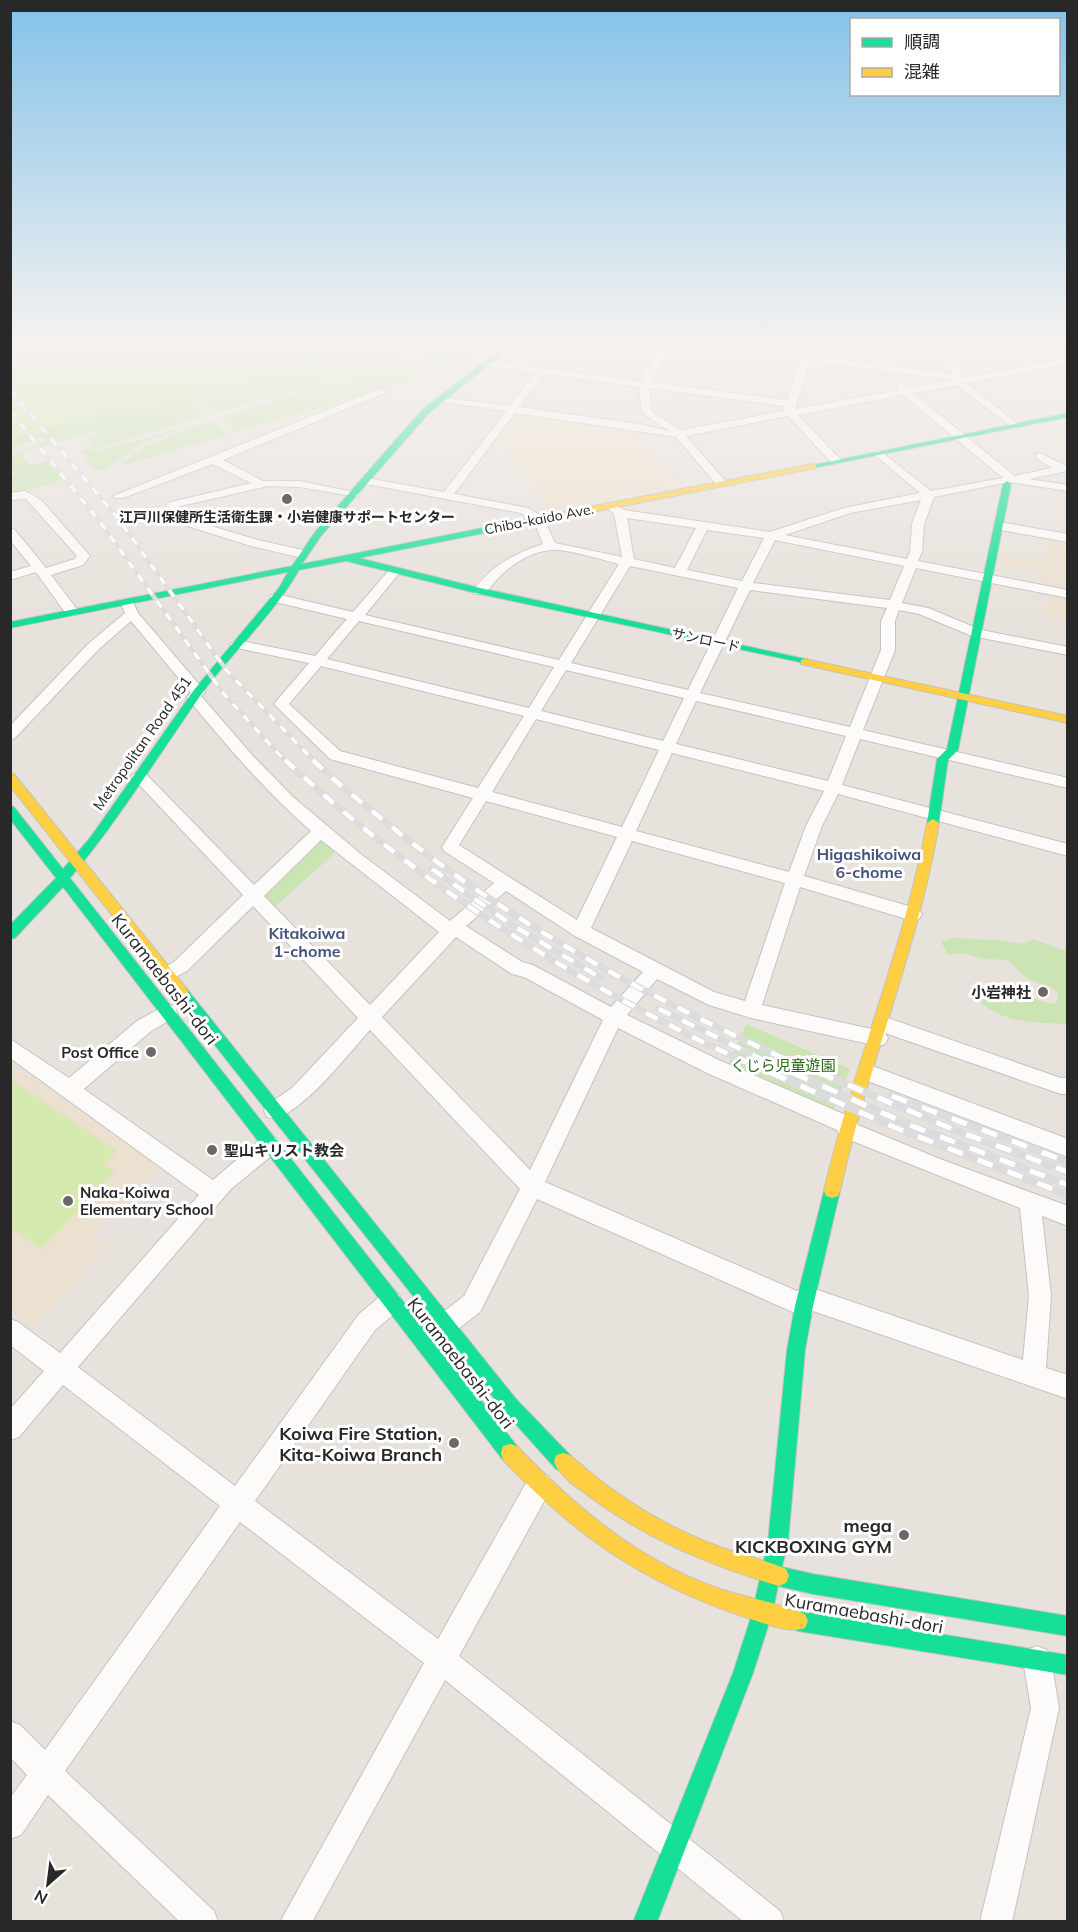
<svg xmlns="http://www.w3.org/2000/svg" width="1078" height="1932" font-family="Mulish,'Noto Sans JP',sans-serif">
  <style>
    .education { fill: #ece1d0 }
    .green { fill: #cae5b3 }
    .pitch { fill: #d6e9af }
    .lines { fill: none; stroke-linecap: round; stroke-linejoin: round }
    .street-casing { stroke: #c5c2c3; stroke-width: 2 }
    .fast-casing { stroke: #c5c2c3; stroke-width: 2 }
    .slow-casing { stroke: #c5c2c3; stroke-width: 2 }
    .street { fill: #fcfbfa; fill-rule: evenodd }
    .fast { fill: #16e098; fill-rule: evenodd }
    .slow { fill: #ffcf43; fill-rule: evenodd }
    .rail-far2-casing { stroke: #dcdcde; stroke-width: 4.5 }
    .rail-far1-casing { stroke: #dcdcde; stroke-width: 7 }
    .rail-casing { stroke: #dcdcde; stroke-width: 8 }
    .rail-far2 { stroke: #fff; stroke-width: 3; stroke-dasharray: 8; stroke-linecap: butt }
    .rail-far1 { stroke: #fff; stroke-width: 4.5; stroke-dasharray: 13; stroke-linecap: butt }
    .rail { stroke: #fff; stroke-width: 5; stroke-dasharray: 16; stroke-linecap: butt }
    .poi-dot { fill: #6b6967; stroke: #fff; stroke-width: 2 }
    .labels { text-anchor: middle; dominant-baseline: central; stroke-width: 6; stroke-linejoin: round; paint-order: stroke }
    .far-poi-label { font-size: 14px; font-weight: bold; fill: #282828; stroke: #fff }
    .far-street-label { font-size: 14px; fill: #282828; stroke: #fff }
    .street-label { font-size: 15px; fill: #282828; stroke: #fff }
    .poi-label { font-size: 15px; font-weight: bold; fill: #282828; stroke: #fff; text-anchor: end }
    .park-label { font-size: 15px; fill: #296815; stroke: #fff }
    .neighbourhood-label { font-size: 16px; font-weight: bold; fill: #46527b; stroke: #fff }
    .near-street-label { font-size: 18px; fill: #282828; stroke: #fff }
    .near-poi-label { font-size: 18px; font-weight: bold; fill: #282828; stroke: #fff; text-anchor: end }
  </style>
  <rect width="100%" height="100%" fill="#e8e2dc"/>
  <!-- education -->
  <path class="education" d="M697,342H806L802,354L797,355L751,349L741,371L686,364Z
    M514,412L633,430L684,484L549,511L497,440Z
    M1048,537L1067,541V621L1045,616L1050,588L1039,585L1041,572L998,563L1000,554L1045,563Z
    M10,1062L161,1167L91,1235L106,1246L32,1329L11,1312Z"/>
  <!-- green -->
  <path class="green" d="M32,342H421L326,361L324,364L432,342H443L350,374L218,412L202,399L189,402L205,416L94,449L95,452L188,426L144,443L106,468L95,471L85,457L86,455L79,452L93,448L86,441L103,429L20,453L30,466L47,461L63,480L11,494V476L16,474L11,470V456L46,440L39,438L11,449V346Z
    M456,342H506L499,347L406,382L237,432L221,417L388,368Z
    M210,420L230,434L117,467L145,446Z
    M319,838L335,853L275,907L263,895Z
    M952,938L997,940L1024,944L1032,939L1067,951V1024C1038,1023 997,1023 977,998L985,993L1005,999L1014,991L1051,1004L1057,1002L1058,994C1050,983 1040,985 1029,979C1020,975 1015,965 1007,960L984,959L963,953L948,955L941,942Z
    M746,1024L850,1069L833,1111L728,1066Z"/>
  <!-- pitch -->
  <path class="pitch" d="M158,342H274L300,361C315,359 319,354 326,342H373L321,356L304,365L141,409L135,406L11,438V355L55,345L80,362Z
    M11,1080L117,1151L104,1165L115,1172L41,1250L11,1227Z"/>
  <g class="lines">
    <defs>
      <path id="street" d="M662,342H672L650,382L787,400L801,360L682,345L677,342H703L803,355L807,342H817L812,356L952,374L945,342H955L962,378L1068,358V364L966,383L1018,424L1019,426L1014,429L957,385L913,393L1016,477L1018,475L1052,468L1036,458V454L1040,453L1064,465H1068V471L1029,479L1068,485V491L1009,482L934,497L924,524L922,552L918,561L1068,590V598L916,568L902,603L928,608L981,630L1068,647V655L972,636L919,614L899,610L895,621V650L863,730L1068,778V788L860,739L842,785L1068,844V856L838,794L822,826L804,876L919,909L922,914L919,919L913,921L800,887L762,1005L876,1030L873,1024L875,1019L882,1016L1061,1078H1068V1094H1061L885,1033L888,1038L885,1044L878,1046L751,1018L709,1005L657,979L627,1015L721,1061L855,1119L858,1125L940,1159L1068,1206V1226L1042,1216L1051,1296L1046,1368L1068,1375V1399L813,1311L812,1314L804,1317L537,1199L480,1312L454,1332L446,1335L438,1332L435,1324L438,1316L464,1296L520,1189L370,1030C352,1049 293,1127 267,1117L264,1111L267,1105L292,1088L358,1018L253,906L187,971L168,981L162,979L159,974L162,969L175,961L243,895L131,776L139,771L144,772L254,885L311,831C265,791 227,746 189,700L187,697L191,693L131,621L98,650L15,738L10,740V726L88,644L125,613L122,605L123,602H133L138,613L203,689L205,692L201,696L253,756L293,797L362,855L450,921L494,883L444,851L442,847L473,798L330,759L274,704L309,663L237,648L230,644L237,640L315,656L347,619L271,601L270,598L271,595L276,594L353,612L391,568L395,567L401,571L365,615L559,660L619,564C603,560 564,548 550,550C523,553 500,573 485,594H475L474,591L475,588C494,564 514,554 543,544L534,521L521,513L366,484L360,481L366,478L444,492L506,411L441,402L437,401V397L510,406L535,372L487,366L484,365V361L640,381ZM810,361L952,380L908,388L902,382L897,385L899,390L795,409ZM544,374L639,387L642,413L669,431L640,424L519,407ZM649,388L785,406L784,411L681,430L652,412ZM903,395L1003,478L931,491L879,450L874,453L875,455L920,493L844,508L770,532L624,510L612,503L606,506L614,514L622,557L555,543L543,517L528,508L454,494L515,413L676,437L718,486H726V482L686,436L788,416L832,463L836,464L841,461L840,459L798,415ZM921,500L912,524L910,552L907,559L785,535L850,513ZM627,518L696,528L675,568L634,559ZM707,530L764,538L742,581L687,570ZM775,540L904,566L890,600L753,583ZM630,566L738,588L688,690L571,663ZM750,590L887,608L881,621V650L850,727L700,693ZM359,621L554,667L529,708L327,659ZM321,666L524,716L478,788L340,751L289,704ZM566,670L684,698L663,741L541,711ZM696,701L846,736L828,781L676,744ZM536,719L659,750L622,827L492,792ZM672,753L824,791L806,826L789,872L636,831ZM486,801L617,837L577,920L459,845ZM321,840L439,932L370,1005L264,896ZM632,841L785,883L745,1001L714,992L591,928ZM506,891L575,936L643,972L611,1007L533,965L522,962L466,926ZM456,937L512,974L524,977L603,1020L530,1170L382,1017ZM618,1028L707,1073L837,1130L840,1136L1020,1208L1029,1296L1023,1360L806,1286L797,1291L545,1182Z
        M379,389L384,392L383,394L223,460L263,481H299L358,493V497L299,487L268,486L177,507L178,511L175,515L258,540L307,551V557L303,558L251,546L162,518L160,516L166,510L167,503L251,483L213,464L123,498H115L113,496Z
        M25,491L41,500L90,556L83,565L51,575L79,612L77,615H67L36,572L10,580V572L31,566L10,540V529H14L46,568L75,559L77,556L26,499L10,500V493Z
        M999,522L1068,534V542L995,529L993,526Z
        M168,1004L175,1007L177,1012L175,1017L151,1031L84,1089L213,1180L262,1138L269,1136L276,1138L279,1145L276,1152L231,1189L78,1367L235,1486L359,1314L383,1294L391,1291L399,1294L402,1302L399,1310L375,1330L255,1501L438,1639L530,1476L539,1472L548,1476L552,1485L548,1494L459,1656L780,1911L784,1922H744L445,1680L312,1922H280L424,1663L240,1522L65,1771L214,1911L218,1922H180L48,1795L21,1835L10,1839V1798L27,1775L10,1757V1721L20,1725L45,1750L220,1506L63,1385L19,1437L10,1440V1409L44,1371L10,1345V1319L18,1322L60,1353L199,1195L10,1058V1039L69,1078L137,1021Z
        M867,1064L1068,1139V1157L860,1078L857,1072L860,1066Z
        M1037,1646L1047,1650L1051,1660L1059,1708L1012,1922H980L1031,1708L1023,1660L1027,1650Z"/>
      <path id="fast" d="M510,342H517L428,414L321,536L302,564L557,513L560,514V518L359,558L480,588L805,659L809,660V664L480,594L346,561L299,570C272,617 231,653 200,696C157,757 118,821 70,878L517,1446L519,1453L517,1460L510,1462L503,1460L63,887L15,938L10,939V925L56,878L10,819V806L14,807L63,869L90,838L194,690L279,588L288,572L10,628V622L292,566L315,532L422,410Z
        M1068,413V417L813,468L809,466Z
        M1007,481L1011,484L958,750L948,760L939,823L933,827L927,823L937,759L947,749L1003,484Z
        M181,986L186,988L516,1399L570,1455L572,1462L570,1469L563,1471L556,1469L504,1411L176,996L174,992L176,988Z
        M832,1184L838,1186L840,1191L813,1306L805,1350L788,1542L782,1567L813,1574L1068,1616V1636L813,1594L778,1586L772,1614L753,1673L657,1922H633L733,1673L752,1614L768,1542L787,1350L795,1306L824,1191L826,1186Z
        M798,1611L1068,1655V1675L798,1631L791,1628L788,1621L791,1614Z"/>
      <path id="slow" d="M813,464H816V468L557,519L553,516L557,513Z
        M805,659L1068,716V723L801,664V660Z
        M10,773L14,774L186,988L188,992L186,996H176L10,786Z
        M933,819L939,823C918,949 867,1067 840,1191L838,1196L832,1198L826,1196L824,1191C853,1067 904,949 927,823Z
        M510,1444L517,1446C574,1506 638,1560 717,1588C746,1598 777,1602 805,1614L808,1621L805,1628C790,1634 763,1623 748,1618C645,1584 577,1537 503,1460L501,1453L503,1446Z
        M563,1453L570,1455C614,1495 663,1526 720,1547C742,1555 765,1560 786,1569L789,1576L786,1583L779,1586C709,1565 644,1538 586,1494C575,1486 559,1475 554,1462L556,1455Z"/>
    </defs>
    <!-- street casing -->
    <use href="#street" class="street-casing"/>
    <!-- fast casing -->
    <use href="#fast" class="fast-casing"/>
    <!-- slow casing -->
    <use href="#slow" class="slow-casing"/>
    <!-- street -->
    <use href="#street" class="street"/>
    <!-- fast -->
    <use href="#fast" class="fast"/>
    <!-- slow -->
    <use href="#slow" class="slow"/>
    <defs>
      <path id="rail-far2" d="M10,390L117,517L227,671L315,762
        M10,411L100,522L224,694L286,762"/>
      <path id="rail-far1" d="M285,760C419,885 579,985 745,1062
        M313,760C335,782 359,800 382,819C505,920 647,997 792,1062
        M432,869L512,925L601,978
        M659,1009L767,1062"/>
      <path id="rail" d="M742,1060L896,1128L1068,1195
        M764,1060L912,1126L1068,1185
        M789,1060L957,1131L1068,1172
        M892,1096L1068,1162"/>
    </defs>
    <!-- rail-far2 casing -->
    <use href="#rail-far2" class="rail-far2-casing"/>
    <!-- rail-far1 casing -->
    <use href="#rail-far1" class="rail-far1-casing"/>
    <!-- rail casing -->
    <use href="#rail" class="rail-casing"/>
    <!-- rail-far2 -->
    <use href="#rail-far2" class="rail-far2"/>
    <!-- rail-far1 -->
    <use href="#rail-far1" class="rail-far1"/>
    <!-- rail -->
    <use href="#rail" class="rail"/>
  </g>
  <!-- sky -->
  <linearGradient id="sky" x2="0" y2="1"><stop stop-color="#83c2ea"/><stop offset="0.56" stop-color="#f5f2ef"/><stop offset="1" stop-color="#f5f2ef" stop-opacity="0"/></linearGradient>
  <rect width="1078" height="612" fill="url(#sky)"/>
  <!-- markers -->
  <g class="poi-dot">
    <circle cx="287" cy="499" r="6"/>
    <circle cx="1043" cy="992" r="6"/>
    <circle cx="151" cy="1052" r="6"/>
    <circle cx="212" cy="1150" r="6"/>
    <circle cx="68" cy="1201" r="6"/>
    <circle cx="454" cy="1443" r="6"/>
    <circle cx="904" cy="1535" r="6"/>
  </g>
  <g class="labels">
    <!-- far-poi labels -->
    <g class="far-poi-label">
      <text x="287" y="517">江戸川保健所生活衛生課・小岩健康サポートセンター</text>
    </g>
    <!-- far-street labels -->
    <g class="far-street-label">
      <text transform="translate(539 519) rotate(-11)">Chiba-kaido Ave.</text>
      <text transform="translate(706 640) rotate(12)">サンロード</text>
    </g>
    <!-- street labels -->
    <g class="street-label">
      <text transform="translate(142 743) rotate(-55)">Metropolitan Road 451</text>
    </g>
    <!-- poi labels -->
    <g class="poi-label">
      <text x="1031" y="992">小岩神社</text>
      <text x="139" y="1052">Post Office</text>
      <text x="224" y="1150" text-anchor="start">聖山キリスト教会</text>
      <text x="80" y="1192" text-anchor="start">Naka-Koiwa<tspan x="80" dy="17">Elementary School</tspan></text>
    </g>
    <!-- park labels -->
    <g class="park-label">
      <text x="783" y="1065">くじら児童遊園</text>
    </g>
    <!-- neighbourhood labels -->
    <g class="neighbourhood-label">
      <text x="869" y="854">Higashikoiwa<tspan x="869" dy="18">6-chome</tspan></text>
      <text x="307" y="933">Kitakoiwa<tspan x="307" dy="18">1-chome</tspan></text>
    </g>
    <!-- near-street labels -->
    <g class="near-street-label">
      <text transform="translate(165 979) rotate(52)">Kuramaebashi-dori</text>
      <text transform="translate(461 1363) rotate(52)">Kuramaebashi-dori</text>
      <text transform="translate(864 1613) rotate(10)">Kuramaebashi-dori</text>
    </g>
    <!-- near-poi labels -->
    <g class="near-poi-label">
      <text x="442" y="1433">Koiwa Fire Station,<tspan x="442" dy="21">Kita-Koiwa Branch</tspan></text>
      <text x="892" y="1525">mega<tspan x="892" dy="21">KICKBOXING GYM</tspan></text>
    </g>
  </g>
  <!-- border -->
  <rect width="1078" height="1932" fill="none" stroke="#282828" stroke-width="24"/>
  <!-- legend -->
  <rect x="850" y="18" width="210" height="78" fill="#ffffff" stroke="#a9a9a9" stroke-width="1.5"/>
  <rect x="862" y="38" width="30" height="9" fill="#16e098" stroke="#a9a9a9" stroke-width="1.5"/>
  <text x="904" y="48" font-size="18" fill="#282828">順調</text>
  <rect x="862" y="68" width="30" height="9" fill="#ffcf43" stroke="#a9a9a9" stroke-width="1.5"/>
  <text x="904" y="78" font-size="18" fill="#282828">混雑</text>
  <!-- north arrow -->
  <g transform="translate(48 1884) rotate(208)" stroke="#ffffff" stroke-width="4.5" paint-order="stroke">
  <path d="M0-4.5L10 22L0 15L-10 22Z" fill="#282828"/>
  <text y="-9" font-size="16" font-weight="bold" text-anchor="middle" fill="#282828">N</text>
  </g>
</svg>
